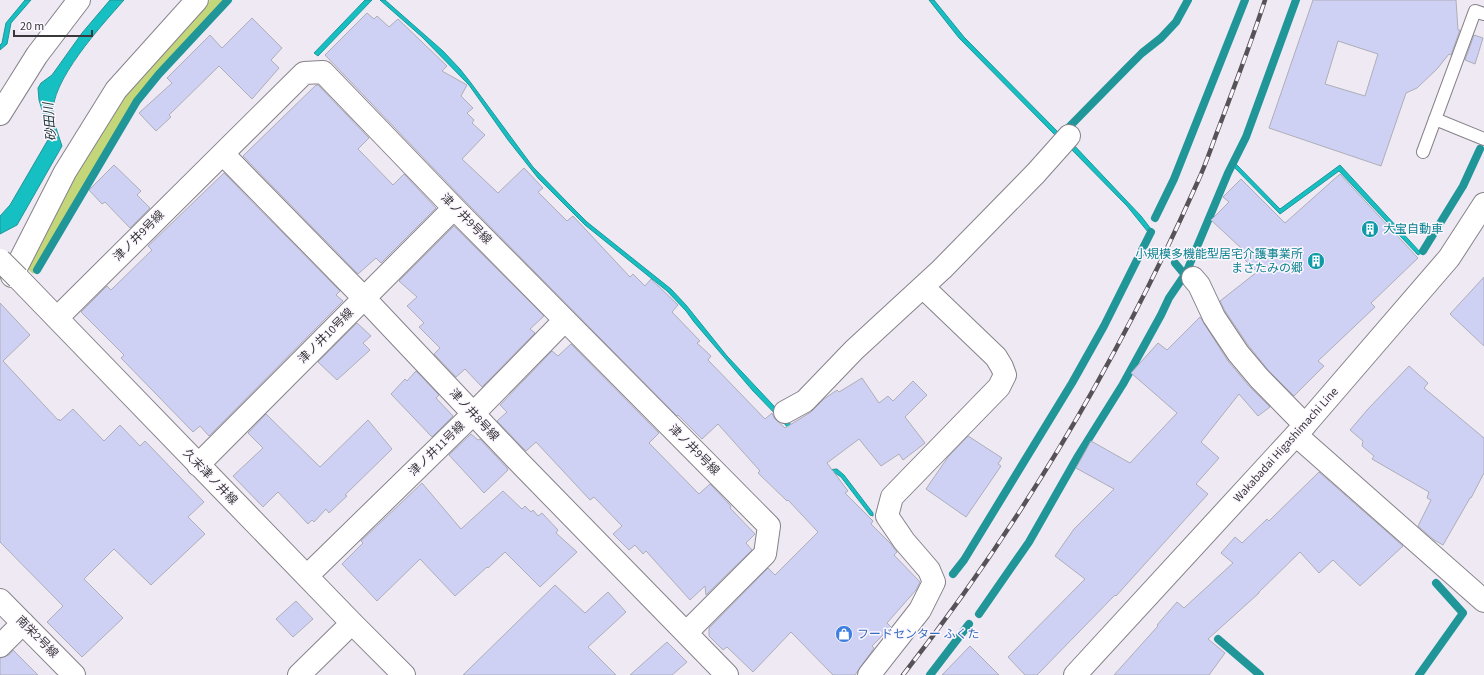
<svg xmlns="http://www.w3.org/2000/svg" width="1484" height="675" font-family="'Source Sans 3','Noto Sans JP',sans-serif">
  <style>
    .green { fill: #c3d67a }
    .water { fill: #16bfc2; stroke: #209699 }
    .lines { fill: none; stroke-linecap: round; stroke-linejoin: round }
    .stream { stroke: #209699; stroke-width: 8 }
    .building { fill: #ced1f4; stroke: #adaeb8; fill-rule: evenodd }
    .lane-casing { stroke: #87828a; stroke-width: 14 }
    .street-casing { stroke: #87828a; stroke-width: 24 }
    .secondary-casing { stroke: #87828a; stroke-width: 24 }
    .lane { stroke: #fff; stroke-width: 12 }
    .street { stroke: #fff; stroke-width: 22 }
    .secondary { stroke: #fff; stroke-width: 22 }
    .rail-casing { stroke: #565358; stroke-width: 4.5 }
    .rail { stroke: #fcf7ff; stroke-width: 3; stroke-dasharray: 9; stroke-linecap: butt }
    .street-bridge-casing { stroke: #87828a; stroke-width: 24; stroke-linecap: butt }
    .street-bridge { stroke: #fff; stroke-width: 22 }
    .labels { text-anchor: middle; dominant-baseline: central; stroke-width: 3; stroke-linejoin: round; paint-order: stroke }
    .street-label { font-size: 12px; fill: #39373a; stroke: #fcf7ff }
    .culture-label { font-size: 12px; fill: #0d838f; stroke: #fcf7ff; text-anchor: start }
    .shop-label { font-size: 12px; fill: #366cbe; stroke: #fcf7ff; text-anchor: start }
    .water-label { font-size: 13px; font-style: italic; fill: #223a3a; stroke: #fcf7ff }
  </style>
  <rect width="100%" height="100%" fill="#efe9f3"/>
  <!-- green -->
  <path class="green" d="M210,0H226L170,60L134,101L124,121L68,212L33,274L27,268L54,209L126,90Z"/>
  <!-- water -->
  <path class="water" d="M25,0H31L11,23L7,44L0,50V45L2,43L6,23Z
    M110,0H124C102,25 49,82 53,116C55,126 59,137 62,146L17,225L0,234V216L10,205L49,138V133L39,100L38,88L41,83L52,75L82,33Z
    M365,0H372L318,56L314,53Z
    M380,0H385L443,51L460,69L471,83L533,167L567,202L587,222L671,289L686,305L727,356L788,421L827,470L837,469L844,475L873,513V516L870,515L841,477L835,473H826L783,422L753,391L694,322L686,311L667,291L585,225L538,178L508,140L469,85L422,37Z
    M929,0H934L964,37L1059,133L1056,136L959,38Z
    M1071,142L1141,216L1151,229L1148,232L1127,206L1071,149L1023,200L935,291L960,260Z
    M1236,164L1280,209L1340,165L1421,253L1418,255L1339,171L1280,214L1233,166Z"/>
  <g class="lines">
    <!-- stream -->
    <path class="stream" d="M1070,126L1128,67L1142,53L1161,38L1176,22L1188,0
      M1155,218L1174,179L1245,0
      M1423,251L1463,186L1480,149
      M1175,263L1185,275
      M37,270L137,101L159,74L228,0
      M953,574L964,560L1072,383L1104,326L1151,232
      M979,614L1029,542L1078,456L1123,384L1161,315L1169,298L1186,273L1228,173L1246,137L1296,0
      M1218,639L1260,675
      M930,675L969,624
      M1419,675L1463,613L1436,583"/>
  </g>
  <!-- building -->
  <path class="building" d="M1313,0H1456L1458,30H1460L1451,55L1449,54L1437,69L1417,88L1406,93L1381,166L1269,128ZM1338,41L1378,54L1365,96L1325,84Z
    M367,13L374,19L377,16L389,27L398,19L447,66L442,71L467,85L461,96L473,108L467,113L474,120L472,123L485,135L462,159L498,193L524,168L543,188L538,192L567,221L573,216L630,277L633,274L645,286L651,279L678,305L672,312L700,341L697,343L711,356L708,360L765,419L772,413L774,418L785,428L811,412L824,399L837,390L839,392L862,378L879,403L888,396L893,401L913,381L927,395L905,417L925,443L903,460L899,454L881,466L859,439L827,463L848,491L845,493L873,521L871,524L890,543L897,552L894,555L920,582L916,590L887,623L891,627L872,646L874,648L855,675H833L791,632L753,672L727,647L723,650L709,636V628L768,568L775,575L818,532L788,500L787,501L758,473L760,471L718,424L702,439L678,415L677,416L463,199L325,55Z
    M252,18L282,48L271,60L279,68L252,99L219,66L169,115L171,117L156,131L139,113L172,83L167,78L210,35L222,48Z
    M1474,35L1483,38L1475,64L1465,60Z
    M316,85H318L369,138L358,149L393,185L404,174L436,208L381,263L376,258L358,274L243,156Z
    M114,165L141,191L137,195L150,208L130,228L105,202L102,204L89,190Z
    M224,173L340,291L336,295L343,301L209,436L200,426L193,432L121,358L124,355L81,312L107,286L111,290L152,250L148,246Z
    M1340,174L1418,258L1371,303L1375,307L1318,361L1324,366L1294,396L1268,370L1248,345L1225,311L1220,301L1257,272L1237,252L1241,248L1211,220L1229,202L1223,197L1241,179L1285,223Z
    M454,226L544,316L530,329L535,333L482,387L465,369L456,377L434,354L440,348L419,327L424,323L407,306L417,297L399,281Z
    M1484,277V346L1450,314Z
    M0,303L30,335L3,361L58,420L59,419L60,421L73,409L104,441L120,425L140,446L145,441L204,502L188,517L205,534L151,585L114,549L84,579L123,618L82,657L47,622L63,606L0,542Z
    M1200,317L1228,361L1249,386L1270,407L1258,416L1239,394L1201,442L1219,458L1196,484L1208,494L1116,596L1115,595L1037,675H1025L1008,657L1085,579L1055,556L1074,529L1114,489L1076,468L1091,441L1130,463L1177,413L1131,373L1158,343L1167,350Z
    M357,323L371,336L363,343L370,350L337,380L318,362Z
    M571,344L659,433L649,443L699,494L710,484L731,506L730,508L755,534L746,543L752,550L706,595L705,586L690,600L646,551L643,554L635,545L629,550L613,534L622,526L594,497L590,500L536,442L526,451L497,421L507,412L500,405L552,351L558,356Z
    M1409,366L1428,383L1424,388L1484,438V473L1471,498H1470L1443,545L1434,540L1418,526L1431,500L1427,498L1429,492L1372,459L1374,456L1362,446L1363,441L1350,430L1368,409Z
    M416,371L439,395L436,398L453,416L432,437L391,394L405,379L407,381Z
    M266,414L320,467L368,420L392,449L345,495L347,496L329,513L326,509L314,522L312,520L308,524L278,492L263,507L233,476L263,448L248,433Z
    M471,434L478,440L480,439L507,468L508,470L484,493L449,455Z
    M968,436L1002,458L998,464L1001,466L966,517L926,489L948,457Z
    M1319,472L1403,546L1360,586L1333,560L1319,573L1300,552L1259,592V593L1208,639L1225,653L1209,675H1114L1158,626L1157,625L1177,602L1184,608L1233,563L1221,553L1235,537L1242,543L1267,519L1269,521Z
    M422,483L461,529L503,491L522,509L525,506L531,512L533,510L538,516L542,513L558,530L556,533L577,552L540,587L505,552L488,568L487,567L455,596L420,559L377,601L342,564L363,543L361,541Z
    M555,585L585,613L608,592L626,612L588,647L616,675H463Z
    M296,601L313,619L293,637L276,619Z
    M667,642L687,662L672,675H630Z
    M970,646L999,675H942Z
    M13,650L38,675H0V658L9,655Z"/>
  <g class="lines">
    <defs>
      <path id="lane" d="M1435,119L1484,139
        M1423,152L1475,11L1484,14"/>
      <path id="street" d="M0,114L37,55L79,0
        M223,154L364,298L520,463L727,675
        M12,276L65,172L116,90L197,0
        M18,278L352,623L404,675
        M1193,278L1199,285L1214,317L1238,353L1259,378L1305,425
        M57,318L304,73L323,72L454,208L769,526L765,554L686,633
        M785,412L805,401L854,350L942,269L1036,173L1069,136
        M1296,435L1484,601
        M198,465L454,208
        M307,576L473,414L565,320
        M0,600L74,675
        M0,646L23,623
        M299,675L352,623
        M869,675L920,610L934,582L929,570L904,541L887,516L892,497L999,387L1005,375L1002,367L996,357L923,287"/>
      <path id="secondary" d="M1075,675L1305,425L1449,258L1484,204"/>
    </defs>
    <!-- lane casing -->
    <use href="#lane" class="lane-casing"/>
    <!-- street casing -->
    <use href="#street" class="street-casing"/>
    <!-- secondary casing -->
    <use href="#secondary" class="secondary-casing"/>
    <!-- lane -->
    <use href="#lane" class="lane"/>
    <!-- street -->
    <use href="#street" class="street"/>
    <!-- secondary -->
    <use href="#secondary" class="secondary"/>
    <defs>
      <path id="rail" d="M903,675C1021,524 1120,357 1198,181C1206,164 1212,145 1219,127C1235,85 1251,43 1265,0"/>
    </defs>
    <!-- rail casing -->
    <use href="#rail" class="rail-casing"/>
    <!-- rail -->
    <use href="#rail" class="rail"/>
    <defs>
      <path id="street-bridge" d="M0,260L18,278"/>
    </defs>
    <!-- street-bridge casing -->
    <use href="#street-bridge" class="street-bridge-casing"/>
    <!-- street-bridge -->
    <use href="#street-bridge" class="street-bridge"/>
  </g>
  <!-- icons -->
  <defs>
    <symbol id="building-disc" viewBox="-11 -11 22 22"><circle r="9.5" fill="#0f9aa8" stroke="#fcf7ff"/><path d="M-4-6H4V6H1V3H-1V6H-4ZM-2.5-4.3h1.7v1.8h-1.7ZM.8-4.3h1.7v1.8H.8ZM-2.5-1h1.7V.8h-1.7ZM.8-1h1.7V.8H.8Z" fill="#fff"/></symbol>
    <symbol id="shop-disc" viewBox="-11 -11 22 22"><circle r="9.5" fill="#3f7fe0" stroke="#fcf7ff"/><path d="M-5-2.5h2.3a2.7 3.5 0 0 1 5.4 0H5L5.5 6h-11ZM-1.5-2.5h3a1.5 2.3 0 0 0-3 0Z" fill="#fff"/></symbol>
  </defs>
  <g fill-rule="evenodd">
    <use href="#building-disc" x="1360" y="219" width="20" height="20"/>
    <use href="#building-disc" x="1306" y="251" width="20" height="20"/>
    <use href="#shop-disc" x="834" y="624" width="20" height="20"/>
  </g>
  <g class="labels">
    <!-- street labels -->
    <g class="street-label">
      <text transform="translate(466 219) rotate(45)">津ノ井9号線</text>
      <text transform="translate(139 236) rotate(-45)">津ノ井9号線</text>
      <text transform="translate(326 336) rotate(-45)">津ノ井10号線</text>
      <text transform="translate(474 415) rotate(47)">津ノ井8号線</text>
      <text transform="translate(1286 445) rotate(-48)">Wakabadai Higashimachi Line</text>
      <text transform="translate(437 449) rotate(-44)">津ノ井11号線</text>
      <text transform="translate(694 450) rotate(45)">津ノ井9号線</text>
      <text transform="translate(210 477) rotate(46)">久末津ノ井線</text>
      <text transform="translate(37 637) rotate(45)">南栄2号線</text>
    </g>
    <!-- culture labels -->
    <g class="culture-label">
      <text x="1383" y="229">大宝自動車</text>
      <text x="1303" y="254" text-anchor="end">小規模多機能型居宅介護事業所<tspan x="1303" dy="14">まさたみの郷</tspan></text>
    </g>
    <!-- shop labels -->
    <g class="shop-label">
      <text x="857" y="634">フードセンター ふくた</text>
    </g>
    <!-- water labels -->
    <g class="water-label">
      <text transform="translate(50 122) rotate(-95)">砂田川</text>
    </g>
  </g>
  <!-- scale -->
  <path d="M14 30v6h78v-6" fill="none" stroke="#39373a" stroke-width="2"/>
  <text x="20" y="30" font-size="12" fill="#39373a" stroke="#fcf7ff" stroke-width="3" paint-order="stroke">20 m</text>
</svg>
